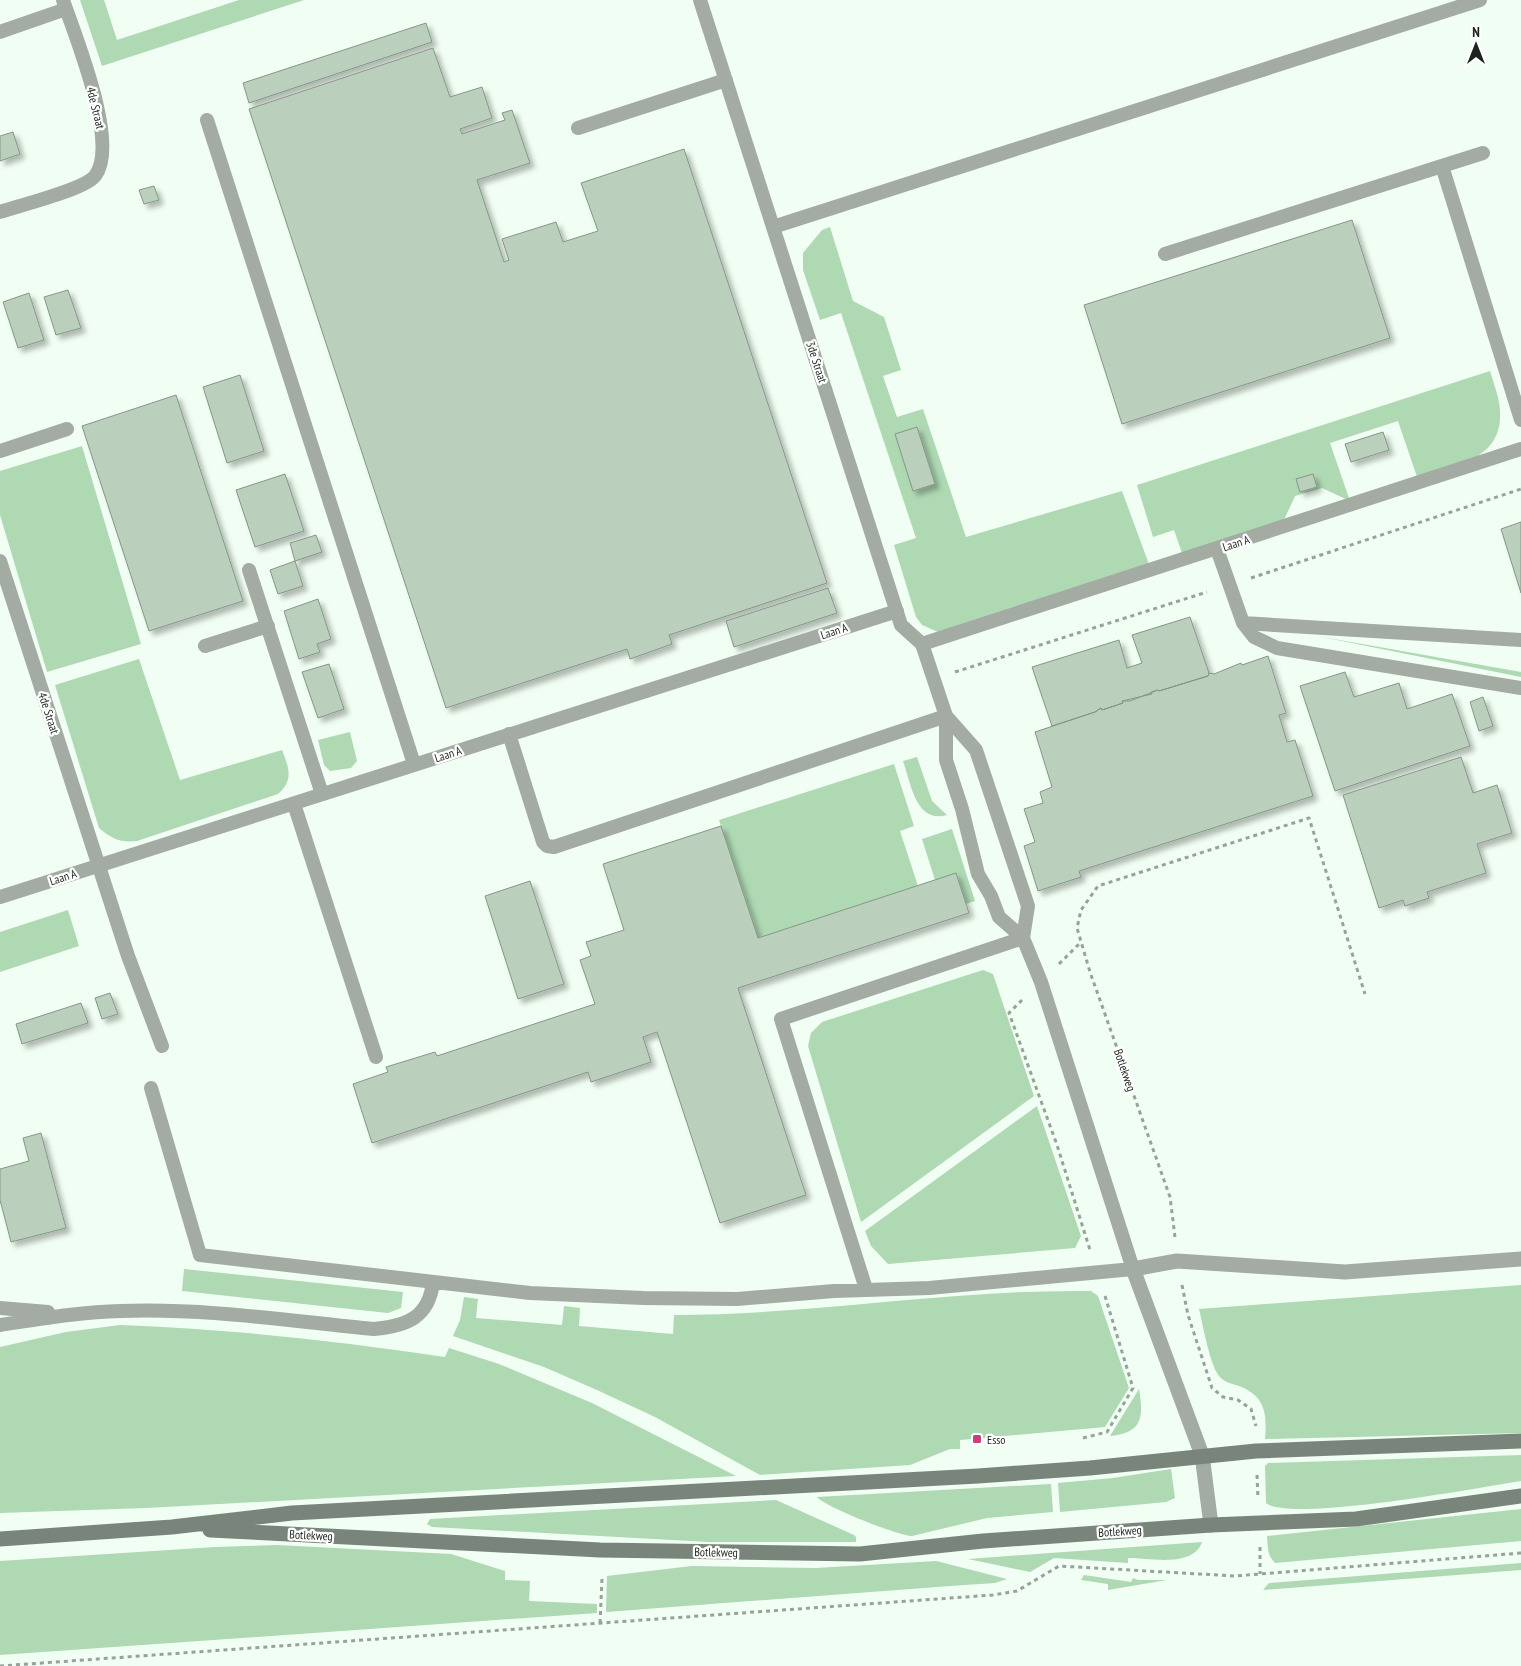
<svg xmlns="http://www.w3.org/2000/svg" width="1521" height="1666" font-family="'PT Sans Narrow',sans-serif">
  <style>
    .green { fill: #aed9b3 }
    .building { fill: #bbcfbd; stroke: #849786; filter: url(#shadow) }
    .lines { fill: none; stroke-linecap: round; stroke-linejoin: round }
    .path { stroke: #97a299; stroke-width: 3; stroke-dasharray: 4 4; stroke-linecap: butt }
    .lane { stroke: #a3aba3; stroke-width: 14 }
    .street { stroke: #a3aba3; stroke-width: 15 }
    .secondary { stroke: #79857a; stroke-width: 15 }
    .poi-dot { fill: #c9407b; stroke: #fff; stroke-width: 2 }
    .labels { text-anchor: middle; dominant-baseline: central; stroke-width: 4.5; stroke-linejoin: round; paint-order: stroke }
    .street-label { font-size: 12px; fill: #1c241d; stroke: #fff }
    .poi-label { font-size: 12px; fill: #1c241d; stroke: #fff; text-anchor: start }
  </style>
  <defs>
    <filter id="shadow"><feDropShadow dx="4.5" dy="4.5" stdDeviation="2.5" flood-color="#0004"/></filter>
  </defs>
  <rect width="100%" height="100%" fill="#f1fef3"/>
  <!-- green -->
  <path class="green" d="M80,0H104L117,40L239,0H304L102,66Z
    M830,227L853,301L884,317L901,370L883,376L897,417L923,409L966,537L1122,491L1150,567L938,632L922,625L916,617L894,545L916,538L841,313L820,320L803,270V253L822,230Z
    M1490,371C1494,385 1500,399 1500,413C1502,460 1453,467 1417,477L1398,421L1330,443L1350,501L1322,488L1295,496L1283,522L1182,553L1174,530L1153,537L1137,485Z
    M82,446L141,644L47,672L0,515V471Z
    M1317,636L1521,672V677Z
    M139,659L180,780L282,750C289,768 294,780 278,794L137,841C121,843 112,839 99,828L55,685Z
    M350,732L357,761L351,768L330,771L324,765L318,740Z
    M917,757L932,801L947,815C916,824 911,784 903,761Z
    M894,764L914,826L900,831L918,886L758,938L719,820Z
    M952,829L975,901L966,904L956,873L935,880L922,839Z
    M68,910L79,946L0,972V932Z
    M983,970L993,974L1034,1096L861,1222L808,1046L811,1033L822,1022Z
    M1037,1106L1081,1236L1075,1248L888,1264L871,1246L865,1231Z
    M184,1269L403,1292L401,1308L388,1313L182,1291Z
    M1521,1285V1433L1265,1439C1267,1415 1266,1396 1239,1386C1230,1383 1222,1382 1217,1373C1209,1359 1203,1326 1199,1309Z
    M1091,1291L1098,1296L1129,1388L1105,1427L960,1440V1449H950L910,1465L760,1475L655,1417L597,1390L544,1367L453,1336L460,1320L464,1297L478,1299L476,1318L562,1325L564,1306L580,1308L579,1326L673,1334L674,1315C813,1315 952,1289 1091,1291Z
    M120,1325C229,1329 338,1341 445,1357L449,1348L499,1364L592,1403L736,1476L146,1508L0,1513V1347L66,1332Z
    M1139,1389C1144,1418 1142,1433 1110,1436Z
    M1521,1455V1481C1483,1487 1290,1523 1266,1503L1265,1466L1268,1463Z
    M1171,1469L1175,1498L1166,1502L1060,1512L1058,1483L1113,1478Z
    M1051,1484L1053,1512L987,1518L912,1536C899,1536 825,1507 817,1497Z
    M776,1500L854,1535L856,1537V1542H709L432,1527L427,1524L430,1519Z
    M1521,1509V1541L1275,1563C1267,1555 1268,1547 1267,1536Z
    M1202,1542C1193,1568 1150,1558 1128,1558V1563L1054,1558L1030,1572L968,1559Z
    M277,1545L451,1554L505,1571V1580L530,1581L529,1601L597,1604V1613L0,1655V1561L215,1547Z
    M936,1561L1007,1579L995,1583L950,1586L606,1612L607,1576L692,1566L816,1568Z
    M1521,1563V1570L1263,1590L1269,1583Z
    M1084,1575L1131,1582L1133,1578L1138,1580H1167L1108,1590V1584L1081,1580Z"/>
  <!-- building -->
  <path class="building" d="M426,23L432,42L249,103L243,83Z
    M433,48L450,97L482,87L492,118L460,129L462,134L505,120L502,113L512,110L530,163L477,180L504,262L509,260L502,239L556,222L563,242L598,231L581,183L684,149L827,583L669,635L672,644L630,659L627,649L446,708L249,109Z
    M13,132L20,154L0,161V136Z
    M154,186L159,200L144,204L139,190Z
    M1352,220L1390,338L1122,424L1084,305Z
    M68,290L81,328L56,335L44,297Z
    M29,293L44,340L18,348L3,302Z
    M240,375L264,451L227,463L203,387Z
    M176,395L243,601L149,631L82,426Z
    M917,427L935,484L913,491L895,434Z
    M1383,432L1389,450L1351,462L1345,444Z
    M285,474L304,531L255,547L236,490Z
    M1313,474L1317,487L1300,492L1296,479Z
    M1521,522V593L1501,529Z
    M316,535L322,552L295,561L290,543Z
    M295,561L303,586L278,594L270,570Z
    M828,588L837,613L734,647L726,621Z
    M318,599L331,639L317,644L320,652L299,659L284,611Z
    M1190,617L1209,673L1208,676L1159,691L1158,690L1151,692L1152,694L1122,701L1123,703L1102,710L1101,708L1095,712L1052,726L1032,667L1119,640L1127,668L1142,663L1132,635Z
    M1268,656L1286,713L1279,715L1287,742L1295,740L1313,796L1079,871L1081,877L1038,891L1024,846L1035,842L1024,809L1043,803L1040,792L1052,787L1035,732L1095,712L1101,708L1102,710L1123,703L1122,701H1130L1158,690L1159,691L1208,676L1209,673L1214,674L1241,663L1242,665Z
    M329,664L344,709L318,718L302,672Z
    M1345,672L1354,697L1399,683L1407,709L1452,694L1470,746L1335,791L1300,686Z
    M1483,697L1493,726L1479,731L1470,702Z
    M1461,757L1473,793L1497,785L1512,833L1477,844L1486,873L1427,892L1429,898L1405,906L1403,900L1379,908L1343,795Z
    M721,826L758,938L956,873L969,913L738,988L806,1195L720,1223L657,1032L643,1037L651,1062L591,1082L588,1072L372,1143L353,1084L388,1072L386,1067L435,1052L437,1056L595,1004L580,960L591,956L586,942L624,930L603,864Z
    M530,881L564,984L518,999L485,896Z
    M110,993L118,1014L102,1019L95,998Z
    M81,1003L88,1023L22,1044L16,1024Z
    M41,1133L66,1228L11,1242L0,1200V1169L29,1161L23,1138Z"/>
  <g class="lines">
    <!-- path -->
    <path class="path" d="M1251,578L1521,489
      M955,672L1207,592
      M1059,964L1081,942
      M1022,1000L1009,1013L1057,1145L1090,1250
      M1175,1237L1170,1197L1090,972L1077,928L1081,910L1098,886L1309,818L1365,994
      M1182,1285L1188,1315L1212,1388L1223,1397L1238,1400L1251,1409L1256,1426
      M1083,1438L1107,1432L1133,1388L1105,1296
      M1257,1475L1258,1499
      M1260,1547V1574
      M600,1623L602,1579
      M0,1666L993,1595L1017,1591L1059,1566L1235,1576L1521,1553"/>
    <!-- lane -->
    <path class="lane" d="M700,0L901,625L922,644L946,716V760L962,809L978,874L991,896L999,917L1023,938
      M0,32L66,9
      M207,120L414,764
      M578,128L726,80
      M1442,166L1483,153
      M0,212C20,205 84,190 95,176C120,144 75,36 63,0
      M773,227L1480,0
      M1165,254L1442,166L1521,420
      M0,451L67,429
      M1217,549L1243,623L1254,637L1277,648L1521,688
      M0,561L128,956L162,1046
      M249,570L322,794
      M1243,623L1521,640
      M922,644L1521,449
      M205,646L268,626
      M946,716L976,750L1028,906L1023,938
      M509,734L543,842L547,846L554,847L946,716
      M294,804L376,1057
      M0,897L897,611
      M151,1088L200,1255L530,1293L643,1298L737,1299L834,1291L929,1288L1133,1269L1041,982L1023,938L781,1019L866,1289
      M0,1308L48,1312
      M0,1325C40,1319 80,1312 121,1311C206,1308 290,1321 374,1329C406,1326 429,1318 433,1282"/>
    <!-- street -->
    <path class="street" d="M1211,1525L1202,1455L1133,1269L1177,1261L1345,1272L1521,1259"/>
    <!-- secondary -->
    <path class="secondary" d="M210,1530L600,1550L860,1554L983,1541L1211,1525L1356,1519L1521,1496
      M0,1539L172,1527L292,1513L978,1476L1090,1468L1256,1451L1521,1441"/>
  </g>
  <!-- markers -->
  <rect class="poi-dot" x="972" y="1434" width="10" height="10" rx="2.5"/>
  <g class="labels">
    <!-- street labels -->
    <g class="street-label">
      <text transform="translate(96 108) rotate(76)">4de Straat</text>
      <text transform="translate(817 362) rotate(72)">3de Straat</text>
      <text transform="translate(1236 543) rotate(-18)">Laan A</text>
      <text transform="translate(834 631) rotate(-18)">Laan A</text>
      <text transform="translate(49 713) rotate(72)">4de Straat</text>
      <text transform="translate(448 754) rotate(-18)">Laan A</text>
      <text transform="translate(63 877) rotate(-18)">Laan A</text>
      <text transform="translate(1125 1070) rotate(71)">Botlekweg</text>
      <text transform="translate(1120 1531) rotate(-4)">Botlekweg</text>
      <text transform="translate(311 1535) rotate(3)">Botlekweg</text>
      <text transform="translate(716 1552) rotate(1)">Botlekweg</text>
    </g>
    <!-- poi labels -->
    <g class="poi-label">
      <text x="987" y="1439">Esso</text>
    </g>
  </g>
  <!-- north arrow -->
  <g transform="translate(1476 45)" stroke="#ffffff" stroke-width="4" paint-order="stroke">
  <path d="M0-4L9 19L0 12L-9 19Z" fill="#1c241d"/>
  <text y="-8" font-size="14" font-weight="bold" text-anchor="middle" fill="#1c241d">N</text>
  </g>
</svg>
